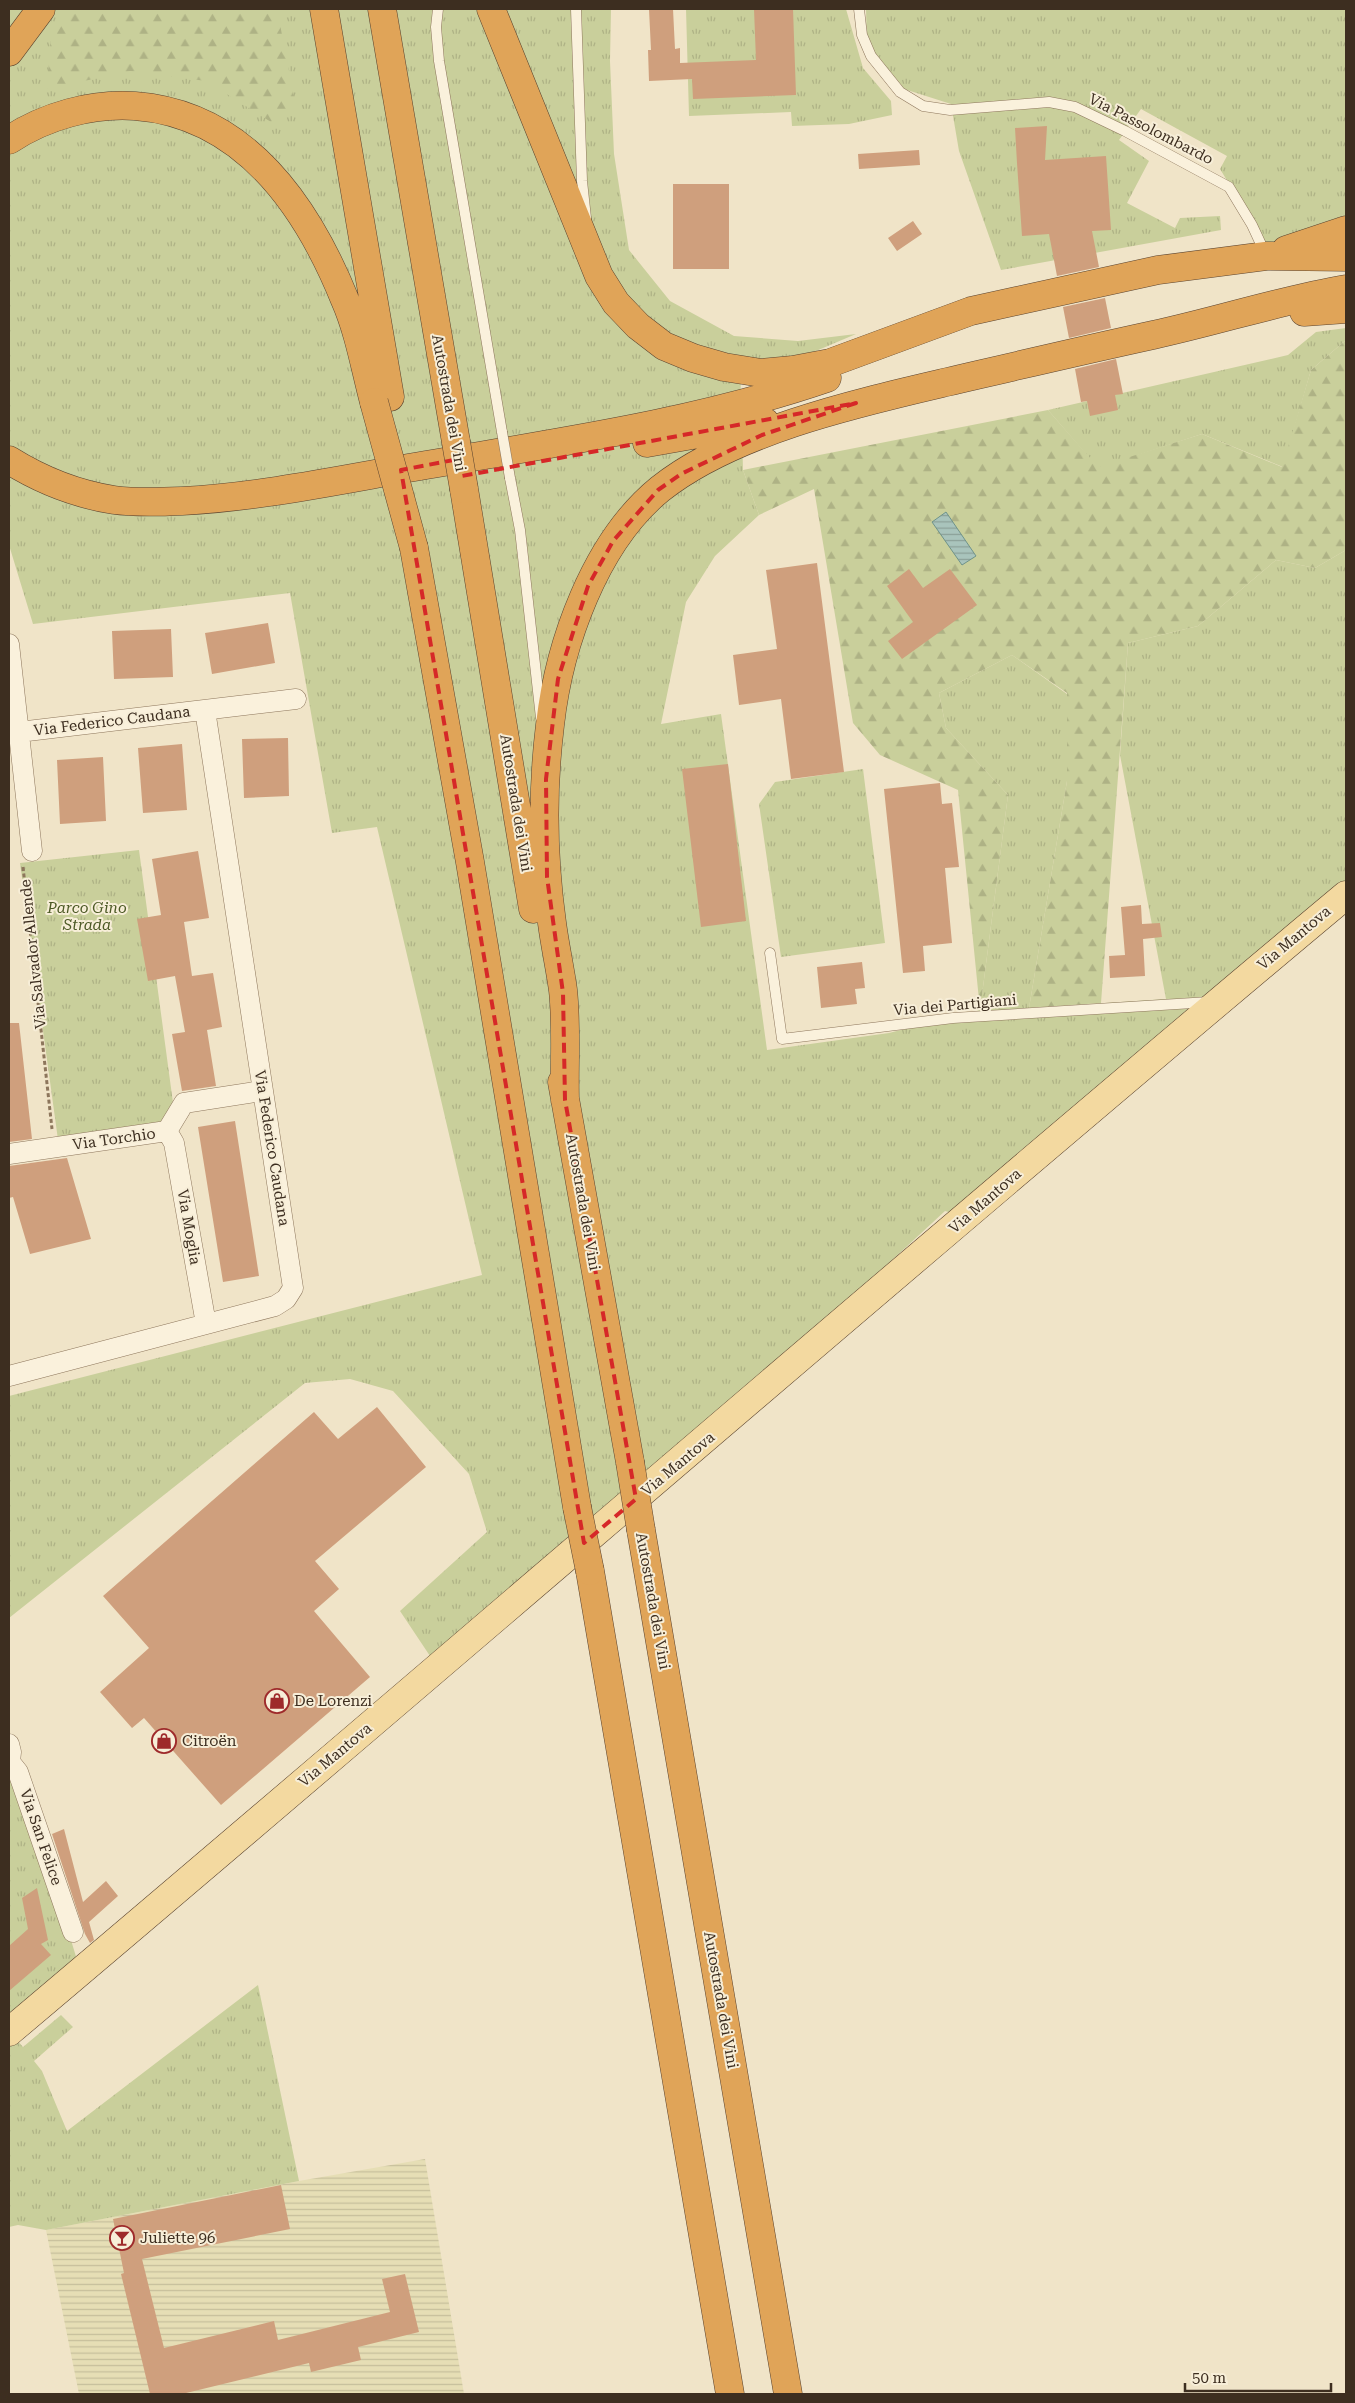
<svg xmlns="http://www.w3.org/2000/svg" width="1355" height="2403" font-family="'Roboto Serif',serif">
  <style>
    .farmland { fill: url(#farmland-rules) }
    .grass { fill: url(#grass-tufts) }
    .forest { fill: url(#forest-firs) }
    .water { fill: url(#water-rules); stroke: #6f938a }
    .building { fill: #cf9f7d }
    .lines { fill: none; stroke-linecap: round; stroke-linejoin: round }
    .service-casing { stroke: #8d765c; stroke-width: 11 }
    .minor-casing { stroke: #8d765c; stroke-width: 21 }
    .primary-casing { stroke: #5b4430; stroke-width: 29 }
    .motorway-casing { stroke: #5b4430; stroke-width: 29 }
    .path { stroke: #8d765c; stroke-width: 3; stroke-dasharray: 4 2.5; stroke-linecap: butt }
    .service { stroke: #faf1dc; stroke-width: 10 }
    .minor { stroke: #faf1dc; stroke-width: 20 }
    .primary { stroke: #f3d9a0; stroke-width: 28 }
    .motorway { stroke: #e0a458; stroke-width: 28 }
    .service-bridge-casing { stroke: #8d765c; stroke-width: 11; stroke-linecap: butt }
    .motorway-bridge-casing { stroke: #5b4430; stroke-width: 29; stroke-linecap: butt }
    .service-bridge { stroke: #faf1dc; stroke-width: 10 }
    .motorway-bridge { stroke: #e0a458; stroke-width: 28 }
    .marked { fill: none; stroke: #d62828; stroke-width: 4; stroke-dasharray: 10 6; stroke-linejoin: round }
    .labels { text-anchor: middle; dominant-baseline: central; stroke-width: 4; stroke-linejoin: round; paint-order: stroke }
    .street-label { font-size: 15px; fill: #3d2e20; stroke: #f7eed8 }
    .park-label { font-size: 15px; font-style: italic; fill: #4d5a26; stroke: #f7eed8 }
    .poi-label { font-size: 15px; fill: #3d2e20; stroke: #f7eed8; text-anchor: start }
  </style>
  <defs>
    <pattern id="farmland-rules" width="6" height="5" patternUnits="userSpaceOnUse" patternTransform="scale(1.25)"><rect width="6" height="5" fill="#e6deb5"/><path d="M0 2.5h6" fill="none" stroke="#c6bf9b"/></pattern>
    <pattern id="grass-tufts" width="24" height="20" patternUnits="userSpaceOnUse" patternTransform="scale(1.25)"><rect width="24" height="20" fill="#c9cf9b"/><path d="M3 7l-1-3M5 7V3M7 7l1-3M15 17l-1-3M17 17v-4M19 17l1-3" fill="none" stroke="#aeb285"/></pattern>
    <pattern id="forest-firs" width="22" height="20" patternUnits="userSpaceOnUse" patternTransform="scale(1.25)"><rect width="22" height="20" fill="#c9cf9b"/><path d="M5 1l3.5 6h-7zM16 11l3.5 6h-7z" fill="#aeb285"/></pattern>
    <pattern id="water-rules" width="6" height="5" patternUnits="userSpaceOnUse" patternTransform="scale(1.25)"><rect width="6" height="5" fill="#a9c4bc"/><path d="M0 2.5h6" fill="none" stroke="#8ba098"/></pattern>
  </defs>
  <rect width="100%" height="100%" fill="#f0e4c8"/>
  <!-- farmland -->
  <path class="farmland" d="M425,2159L464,2394H79L46,2230L299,2181Z"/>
  <!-- grass -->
  <path class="grass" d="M9,9H611L610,61L614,154L629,250L670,301L734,336L798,341L856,334L790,362L740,359L743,470L759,515L715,556L686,602L661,724L721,714L767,1050L889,1033L980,1010L1008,795L946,728L939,693L1012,655L1067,694V781L1029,1008L1166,999L1120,755L1128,643L1198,626L1276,560L1315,568L1346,550V913L974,1219L945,1211L699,1439L430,1656L400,1611L487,1532L469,1474L393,1391L350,1379L305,1383L9,1618V1396L482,1275L377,827L332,833L290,593L33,624L9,545Z
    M686,9H846L863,68L891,101L892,115L849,124L792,126L791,112L689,116Z
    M866,9H1346V241L1267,246L1220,169L1227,156L1141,109L1119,140L1149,161L1127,203L1175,228L1180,218L1220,216L1221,230L1001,270L959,151L951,104L904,89L867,46Z
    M1346,328V340L1311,370L1283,467L1202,434L1098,468L1048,410L1288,355L1316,332Z
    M863,769L885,943L781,957L759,804L775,782Z
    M139,850L176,1125L59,1147L20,863Z
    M9,1770L31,1810L78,1963L9,2018Z
    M258,1985L299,2181L46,2230L18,2225L9,2227V2031L23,2047L61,2015L73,2027L34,2061L42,2071L67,2131Z"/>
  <!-- forest -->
  <path class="forest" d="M73,9H277L296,107L271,122L206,81L130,71L47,89L51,35Z
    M1346,340V550L1315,568L1276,560L1198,626L1128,643L1101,1003L1029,1008L1067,781V693L1012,655L939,693L946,728L1008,795L980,1010L958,790L880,755L853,723L814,489L759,515L743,470L1048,410L1098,467L1202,434L1282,467L1311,370Z"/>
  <!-- water -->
  <path class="water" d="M946,512L976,556L962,565L932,522Z"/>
  <!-- building -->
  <path class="building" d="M649,9H673L675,49L680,48V63L756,60L754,9H793L796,95L693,99L692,79L649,81L648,50H651Z
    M1047,126L1045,160L1106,156L1111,230L1092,231L1099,267L1057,276L1049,234L1022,236L1017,163L1015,128Z
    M919,150L920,165L859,169L858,154Z
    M673,184H729V269H673Z
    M913,221L922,234L897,251L888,238Z
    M1105,298L1111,328L1069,338L1063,307Z
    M1116,359L1123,394L1115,395L1118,410L1090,416L1087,401L1081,402L1075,369Z
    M817,563L844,772L791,779L781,699L739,705L733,655L777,649L766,570Z
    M909,569L923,588L950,569L977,605L902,659L888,641L913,622L887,586Z
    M268,623L275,663L212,674L205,633Z
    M171,629L173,677L114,679L112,631Z
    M288,738L289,796L244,798L242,739Z
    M182,744L187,810L143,813L138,748Z
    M103,757L106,821L60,824L57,760Z
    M728,764L746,921L701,927L682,769Z
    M940,783L942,804L952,803L959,867L945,868L952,943L923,946L925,971L903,973L884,789Z
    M198,851L209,918L184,922L192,976L213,973L222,1027L207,1030L216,1086L182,1091L172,1034L185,1032L175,976L148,981L137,919L161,915L152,859Z
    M1141,905L1142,924L1160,923L1162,937L1143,939L1145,976L1110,978L1109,956L1125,955L1121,907Z
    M862,962L865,988L855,989L857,1004L821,1008L817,967Z
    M9,1023H19L32,1139L9,1142Z
    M235,1121L259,1276L223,1282L198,1127Z
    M67,1158L91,1239L30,1254L13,1197L9,1198V1166Z
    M377,1407L426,1467L315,1561L339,1589L314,1611L370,1677L221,1805L144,1718L132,1728L100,1692L149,1648L103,1596L314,1412L338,1439Z
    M64,1829L83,1902L106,1881L118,1896L89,1922L94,1940L90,1943L85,1934L52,1834Z
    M37,1888L48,1940L41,1944L51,1955L9,1991V1946L28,1929L22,1898Z
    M281,2185L290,2229L142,2259L164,2348L274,2321L278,2340L390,2312L382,2279L405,2274L419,2332L358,2347L361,2360L311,2372L309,2363L182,2394H150L121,2274L124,2273L113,2219Z"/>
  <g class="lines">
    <defs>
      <path id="service" d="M438,9L436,27L439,61L502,432
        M576,9L582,181L586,218
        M859,9L862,35L871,56L900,92L923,106L950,110L1049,102L1075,107L1125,131L1229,187L1252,225L1266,255
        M510,478L520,530L541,718
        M770,953L782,1039L953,1018L1209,1002"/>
      <path id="minor" d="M9,644L32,851
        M19,732L296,699
        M167,1131L174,1143L206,1324
        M167,1131L184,1103L262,1091
        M9,1154L167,1131
        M9,1376L275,1306L286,1299L293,1288L205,710
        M9,1744L11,1752L10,1762L18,1772L73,1932"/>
      <path id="primary" d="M9,2032C456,1655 897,1270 1346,895"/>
      <path id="motorway" d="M324,9L390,397
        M382,9L456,442
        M491,9L599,276L616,303L638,326L664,346L693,358L724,367L761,373L793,370L830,363L971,311L1158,270L1266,256L1346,257
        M9,52L41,9
        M9,140C45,116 92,103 135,106C244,114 307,206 345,300C359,332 365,368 374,402
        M1286,250L1346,230
        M1304,312L1346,309
        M647,443L765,422
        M9,460C41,480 76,494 114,500C136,503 160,502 182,501C256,497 330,482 403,469C545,444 690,425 827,378
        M464,489L533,909
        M414,548L470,862L577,1507
        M562,1082L630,1462
        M565,1100C564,1064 567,1026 563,990C560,968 555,946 552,923C543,858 542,790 550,725C559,644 595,542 660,489C733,431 857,403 947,382C1016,366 1084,350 1153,335C1218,321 1281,300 1346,289
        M641,1530L788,2394
        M590,1571L730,2394"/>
    </defs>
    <!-- service casing -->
    <use href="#service" class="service-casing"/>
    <!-- minor casing -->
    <use href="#minor" class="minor-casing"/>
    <!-- primary casing -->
    <use href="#primary" class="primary-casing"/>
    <!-- motorway casing -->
    <use href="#motorway" class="motorway-casing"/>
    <!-- path -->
    <path class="path" d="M23,867L52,1129"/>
    <!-- service -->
    <use href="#service" class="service"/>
    <!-- minor -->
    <use href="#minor" class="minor"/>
    <!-- primary -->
    <use href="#primary" class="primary"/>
    <!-- motorway -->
    <use href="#motorway" class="motorway"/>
    <defs>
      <path id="service-bridge" d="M502,432L510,478"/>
      <path id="motorway-bridge" d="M374,402L414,548
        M456,442L464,489
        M630,1462L641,1530
        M577,1507L590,1571"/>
    </defs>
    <!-- service-bridge casing -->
    <use href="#service-bridge" class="service-bridge-casing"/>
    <!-- motorway-bridge casing -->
    <use href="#motorway-bridge" class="motorway-bridge-casing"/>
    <!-- service-bridge -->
    <use href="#service-bridge" class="service-bridge"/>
    <!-- motorway-bridge -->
    <use href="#motorway-bridge" class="motorway-bridge"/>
  </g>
  <!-- marked area -->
  <path class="marked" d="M856,403L762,435L681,474L658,490L613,541L588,586L558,679L546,779L547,877L563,993L565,1100L636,1499L584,1543L401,470L459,459L462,476Z"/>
  <!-- icons -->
  <defs>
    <symbol id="shop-ring" viewBox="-11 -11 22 22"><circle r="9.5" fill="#f7eed8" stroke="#9e2a2b" stroke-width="1.5"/><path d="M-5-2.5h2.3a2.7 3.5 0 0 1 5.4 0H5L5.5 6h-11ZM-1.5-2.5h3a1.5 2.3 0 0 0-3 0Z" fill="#9e2a2b"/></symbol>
    <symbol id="bar-ring" viewBox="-11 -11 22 22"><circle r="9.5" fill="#f7eed8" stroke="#9e2a2b" stroke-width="1.5"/><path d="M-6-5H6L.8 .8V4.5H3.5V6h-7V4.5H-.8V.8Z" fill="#9e2a2b"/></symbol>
  </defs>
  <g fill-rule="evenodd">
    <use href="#shop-ring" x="263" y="1687" width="28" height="28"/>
    <use href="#shop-ring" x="150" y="1727" width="28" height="28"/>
    <use href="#bar-ring" x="108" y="2224" width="28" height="28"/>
  </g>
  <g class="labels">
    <!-- street labels -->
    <g class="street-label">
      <text transform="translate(1151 129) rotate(27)">Via Passolombardo</text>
      <text transform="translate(449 403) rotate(80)">Autostrada dei Vini</text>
      <text transform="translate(112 721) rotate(-7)">Via Federico Caudana</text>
      <text transform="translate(516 803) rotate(81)">Autostrada dei Vini</text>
      <text transform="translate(1294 938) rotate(-40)">Via Mantova</text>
      <text transform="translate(33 954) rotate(-96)">Via Salvador Allende</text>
      <text transform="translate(955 1005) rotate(-5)">Via dei Partigiani</text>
      <text transform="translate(114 1139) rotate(-8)">Via Torchio</text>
      <text transform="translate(272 1148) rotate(81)">Via Federico Caudana</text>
      <text transform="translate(985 1201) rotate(-41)">Via Mantova</text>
      <text transform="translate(583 1202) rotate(80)">Autostrada dei Vini</text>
      <text transform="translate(189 1227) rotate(80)">Via Moglia</text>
      <text transform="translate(678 1464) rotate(-40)">Via Mantova</text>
      <text transform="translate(653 1601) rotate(80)">Autostrada dei Vini</text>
      <text transform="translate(335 1755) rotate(-40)">Via Mantova</text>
      <text transform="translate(41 1837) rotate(71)">Via San Felice</text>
      <text transform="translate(721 2000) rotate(80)">Autostrada dei Vini</text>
    </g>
    <!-- park labels -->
    <g class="park-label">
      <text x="87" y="908">Parco Gino<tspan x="87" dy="17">Strada</tspan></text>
    </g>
    <!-- poi labels -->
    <g class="poi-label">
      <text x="294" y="1701">De Lorenzi</text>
      <text x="182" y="1741">Citroën</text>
      <text x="140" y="2238">Juliette 96</text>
    </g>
  </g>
  <!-- border -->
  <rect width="1355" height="2403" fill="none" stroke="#3d2e20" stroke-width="20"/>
  <!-- scale -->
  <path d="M1185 2383v8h146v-8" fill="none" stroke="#3d2e20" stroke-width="2.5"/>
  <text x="1192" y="2383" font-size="15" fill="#3d2e20" stroke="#f7eed8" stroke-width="4" paint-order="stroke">50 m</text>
</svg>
